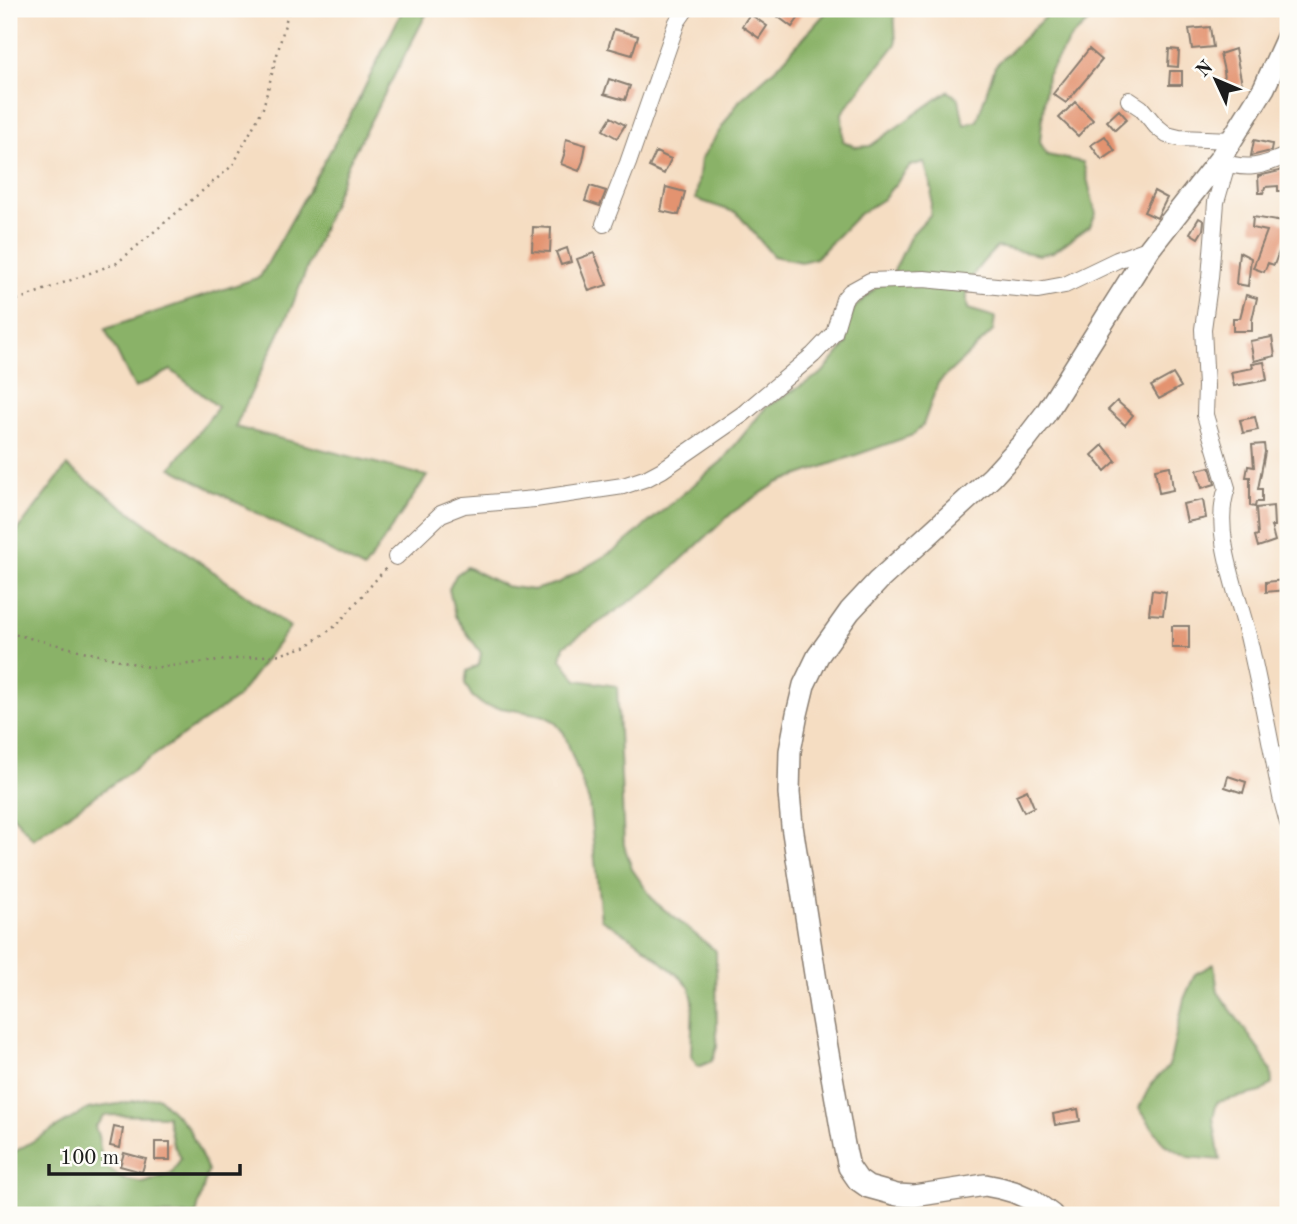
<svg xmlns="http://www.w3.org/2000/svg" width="1297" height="1224" font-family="'Old Standard TT',serif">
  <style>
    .forest { fill: #8ab268; stroke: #536742; stroke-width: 2; fill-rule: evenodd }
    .building { fill: #e39370 }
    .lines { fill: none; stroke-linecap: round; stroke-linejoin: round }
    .street-casing { stroke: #887c6f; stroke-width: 18 }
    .secondary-casing { stroke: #887c6f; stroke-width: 24 }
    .path { stroke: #887c6f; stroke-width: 2.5; stroke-dasharray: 2 5; stroke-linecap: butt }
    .street { stroke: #fff; stroke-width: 16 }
    .secondary { stroke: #fff; stroke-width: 21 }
  </style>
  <rect width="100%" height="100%" fill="#fdfcf7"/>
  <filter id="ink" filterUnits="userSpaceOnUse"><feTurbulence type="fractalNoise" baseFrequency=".0143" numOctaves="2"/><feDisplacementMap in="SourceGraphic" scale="14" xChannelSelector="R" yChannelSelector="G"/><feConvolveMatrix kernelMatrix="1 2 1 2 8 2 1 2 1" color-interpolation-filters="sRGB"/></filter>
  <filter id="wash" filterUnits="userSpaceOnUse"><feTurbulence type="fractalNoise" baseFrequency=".00686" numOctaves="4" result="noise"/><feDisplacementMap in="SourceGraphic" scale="28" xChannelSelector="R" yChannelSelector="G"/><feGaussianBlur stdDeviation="1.57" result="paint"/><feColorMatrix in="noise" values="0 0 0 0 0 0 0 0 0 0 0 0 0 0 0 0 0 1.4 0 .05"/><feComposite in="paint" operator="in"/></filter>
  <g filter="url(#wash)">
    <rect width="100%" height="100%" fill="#f5ddc2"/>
    <!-- forest -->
    <path class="forest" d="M403,9H429L349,162L292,306L235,427L427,476L364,569L171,468L218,407L171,370L135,388L105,329L260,277L358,101Z
      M829,9H894L896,44L842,113L843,141L855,147L870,146L948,91L959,99L964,125L977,121L995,66L1053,9H1102L1071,38L1047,75L1040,142L1047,155L1083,162L1096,214L1090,226L1053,252L1039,255L997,247C979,265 962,282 968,309L995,317L993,331L938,383L923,425L913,435L777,483L733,512L653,586L564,646L561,659L577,680L617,686L624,845L632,869L655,902L716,951L717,1047L712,1061L698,1067L691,1056L693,1001L690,988L681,978L638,942L601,919L589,802L564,733L554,721L542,715L483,705L472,696L465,684L467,671L479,665L481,653L455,616L449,589L456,575L467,567L505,586L533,590L558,583L617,549L722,461L766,407L822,373L847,344L846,328L854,308L894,271L911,235L930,215L932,189L924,162L910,166L883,199L858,215L816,258L801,262L773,256L737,213L696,199L701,159L739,101L779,65Z
      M67,466L290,627L237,698L33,839L9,811V542Z
      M1214,964L1218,992L1258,1048L1271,1071L1272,1084L1261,1092L1217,1102L1213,1118L1220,1160L1188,1157L1164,1144L1139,1108L1151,1084L1169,1066L1184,999L1195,974Z
      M158,1097L188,1127L208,1170L196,1215H9V1158L16,1151L88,1109ZM105,1115L167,1116L173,1144L181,1158L172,1173L144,1183L123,1179L103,1164L98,1136L95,1127Z"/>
    <g id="blocks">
      <!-- building -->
      <path class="building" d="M781,9H805L792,27L777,16Z
        M750,14L767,26L759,38L742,26Z
        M1210,27L1213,47L1192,49L1189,29Z
        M614,29L638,36L632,55L608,48Z
        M1089,49L1102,60L1066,103L1053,94Z
        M1169,49L1179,50L1178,67L1168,66Z
        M1235,49L1242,84L1225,87L1223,71H1224L1220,54Z
        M1170,71H1182V85H1169Z
        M609,79L630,86L625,100L604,94Z
        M1075,102L1093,120L1078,136L1059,118Z
        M1119,110L1127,119L1115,130L1107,121Z
        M611,117L625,125L617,138L603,130Z
        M1105,136L1115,151L1102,160L1091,145Z
        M566,139L586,145L583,161L579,171L561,164L565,152H564Z
        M1254,140L1272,144L1271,151L1251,156Z
        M656,152L671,159L664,174L649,167Z
        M1288,166V191H1278V186L1265,187L1263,193H1259L1258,176L1280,171V170Z
        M590,186L606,191L600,206L585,201Z
        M666,187L685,192L679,215L661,211Z
        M1154,191L1167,198L1157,218L1144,212Z
        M1253,217L1277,221V220L1288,224V228L1274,265L1268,263L1264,272L1253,268L1267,231L1252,228Z
        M1199,218L1204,221L1203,230L1198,238L1190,233Z
        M533,227L551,228L550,252L532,251Z
        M567,248L571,262L561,265L556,252Z
        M1239,252L1251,258L1248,286L1236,284Z
        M594,253L607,285L589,291L577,259Z
        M1246,295L1257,298L1252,320V331H1233V318H1240Z
        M1272,337L1275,356L1254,361L1250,341Z
        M1264,362L1267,380L1234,386L1231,372L1253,368L1252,364Z
        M1173,374L1181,387L1159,399L1151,386Z
        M1117,401L1133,415L1125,425L1108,410Z
        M1255,417L1258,430L1243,433L1240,420Z
        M1264,444L1265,452L1258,489H1262V502H1256L1255,507L1250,506V477H1246L1248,466L1254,467L1252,445Z
        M1103,445L1116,461L1105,471L1092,455Z
        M1170,466L1173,490L1159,493L1155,469Z
        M1210,467L1215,484L1202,488L1197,470Z
        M1203,500L1206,518L1187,522L1183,504Z
        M1273,506L1274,526H1271L1275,541L1258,547L1255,536L1258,535L1256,508Z
        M1284,580L1285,590L1266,592V582Z
        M1152,590L1166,592L1163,615L1149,614Z
        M1172,626H1189V648H1172Z
        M1228,776L1246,782L1243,793L1225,787Z
        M1027,790L1034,807L1024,812L1016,795Z
        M1078,1109L1080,1121L1055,1125L1053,1114Z
        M114,1127L123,1129L120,1148L110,1146Z
        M155,1142H170V1160H155Z
        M124,1153L146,1159L142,1172L120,1166Z"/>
    </g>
  </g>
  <g filter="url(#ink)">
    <use href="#blocks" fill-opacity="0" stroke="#887c6f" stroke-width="2"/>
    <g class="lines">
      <defs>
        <path id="street" d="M1129,100L1141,108L1156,126L1167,135L1179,138L1232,140
          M1219,160C1246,172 1263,166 1288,155
          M1227,164L1216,202L1210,278L1203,329L1206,386L1205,415L1227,488C1211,533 1239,595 1249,640C1261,692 1271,745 1281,797L1288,823
          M604,224L628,163L677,22L686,9
          M396,557L441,514L464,505L535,499L623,486L647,478L662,470L743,414L813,355L834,333L844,299L850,292L870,281L924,279L1038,290L1065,285L1117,260L1150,248"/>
        <path id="secondary" d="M1052,1215L1032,1200L1014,1192L1000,1188L985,1185L914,1196L897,1195L868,1187L858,1180L849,1167L844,1145L821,1013L792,826L789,793L790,751L797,714L804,685L818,656L850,611L878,581L992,477L1023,443L1046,413L1150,248L1219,160L1264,88L1288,35"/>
      </defs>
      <!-- street casing -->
      <use href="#street" class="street-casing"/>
      <!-- secondary casing -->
      <use href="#secondary" class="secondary-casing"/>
      <!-- path -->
      <path class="path" d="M17,300L117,263L233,165L263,108L289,9
        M9,633L152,668L282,654L307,646L337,625L386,568"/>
      <!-- street -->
      <use href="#street" class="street"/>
      <!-- secondary -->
      <use href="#secondary" class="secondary"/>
    </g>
  </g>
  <!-- margin -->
  <rect width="1297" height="1224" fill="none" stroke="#fdfcf7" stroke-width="35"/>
  <!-- north arrow -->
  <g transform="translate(1216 80) rotate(314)" stroke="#fdfcf7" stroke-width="5" paint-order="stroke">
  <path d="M0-5L12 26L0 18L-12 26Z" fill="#1c1c1c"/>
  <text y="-10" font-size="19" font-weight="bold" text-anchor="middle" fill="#1c1c1c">N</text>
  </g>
  <!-- scale -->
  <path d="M49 1164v10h191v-10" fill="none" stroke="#1c1c1c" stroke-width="3.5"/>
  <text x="60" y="1164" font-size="21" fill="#1c1c1c" stroke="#fdfcf7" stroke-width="5" paint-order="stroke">100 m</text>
</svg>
